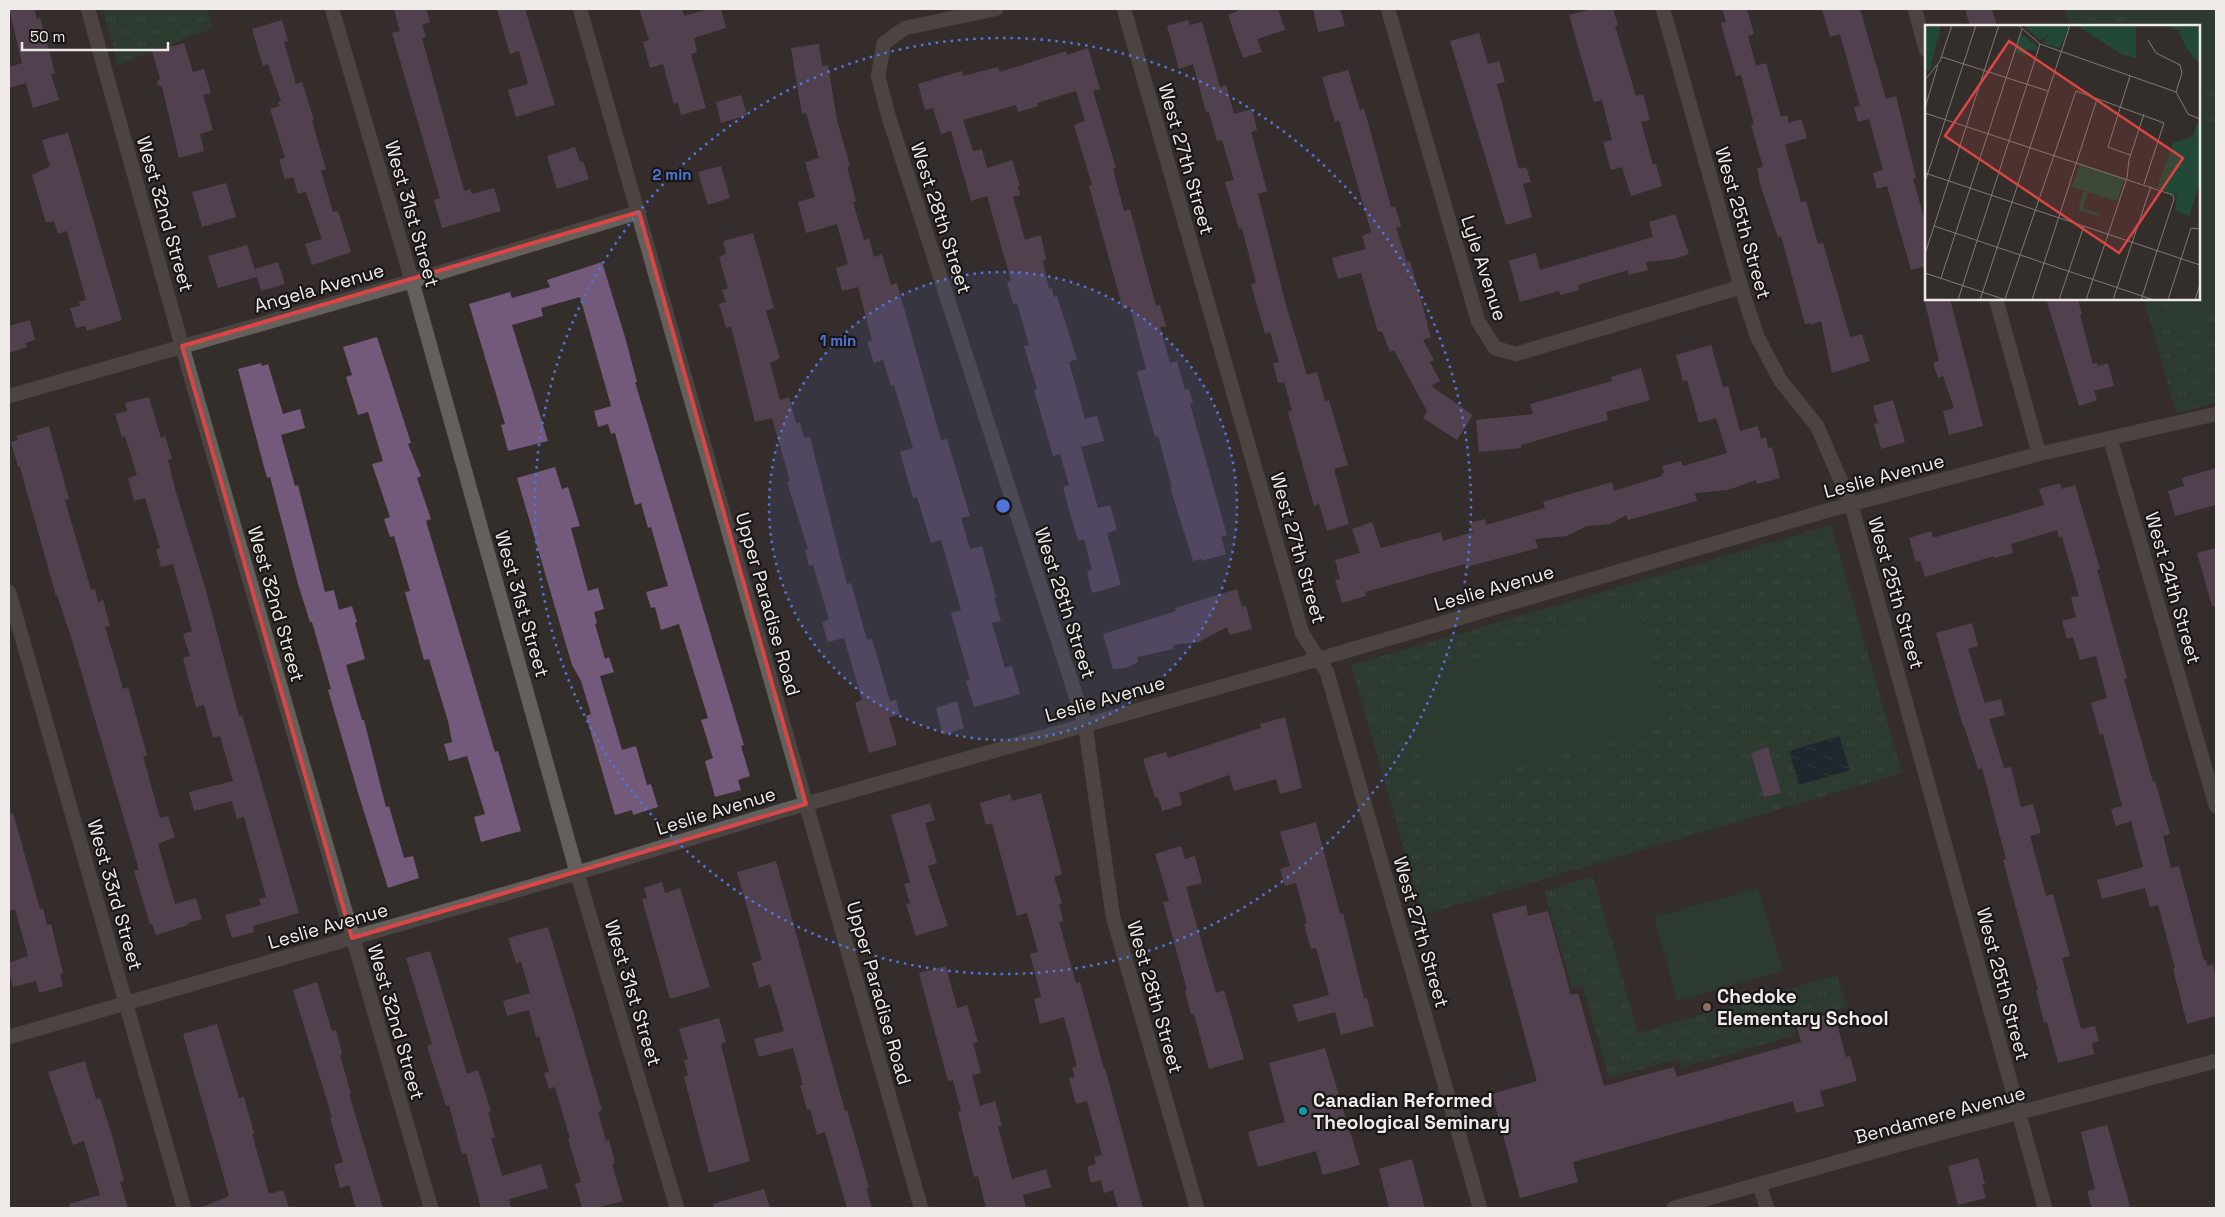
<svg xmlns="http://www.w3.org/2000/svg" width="2225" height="1217" font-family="'Space Grotesk',sans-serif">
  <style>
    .park { fill: url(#park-tufts) }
    .pitch { fill: #224937 }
    .water { fill: url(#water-ripples) }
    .building { fill: #73597a }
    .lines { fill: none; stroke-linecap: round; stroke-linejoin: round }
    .minor-casing { stroke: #4e4947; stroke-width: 15 }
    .tertiary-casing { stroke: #4e4947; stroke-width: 15 }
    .minor { stroke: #66605c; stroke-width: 14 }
    .tertiary { stroke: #66605c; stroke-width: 14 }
    .marked { fill: none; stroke: #da4545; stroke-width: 4; stroke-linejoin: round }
    .ring { fill: none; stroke: #5275dc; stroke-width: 2.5; stroke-dasharray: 2.5 5 }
    .education-dot { fill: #8d6e63; stroke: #191716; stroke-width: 2 }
    .culture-dot { fill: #0f9aa8; stroke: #191716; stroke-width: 2 }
    .labels { text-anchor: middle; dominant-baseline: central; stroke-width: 4.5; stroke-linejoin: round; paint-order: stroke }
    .street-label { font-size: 19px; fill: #efebe9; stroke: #191716 }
    .poi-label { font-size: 19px; font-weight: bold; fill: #efebe9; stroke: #191716; text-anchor: start }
    .inset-road { fill: none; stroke: #7f7a77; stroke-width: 1 }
    .view { fill: #da4545; fill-opacity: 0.15; stroke: #da4545; stroke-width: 2.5 }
    .inset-edge { fill: none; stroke: #efebe9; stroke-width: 2.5 }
    .centre { fill: #5275dc; stroke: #191716; stroke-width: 2.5 }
    .ring-label { font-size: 15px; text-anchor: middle; font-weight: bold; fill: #5275dc; stroke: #191716; stroke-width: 4.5; stroke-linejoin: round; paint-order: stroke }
  </style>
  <defs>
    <pattern id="park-tufts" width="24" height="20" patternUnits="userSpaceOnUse" patternTransform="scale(1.25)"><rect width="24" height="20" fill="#224937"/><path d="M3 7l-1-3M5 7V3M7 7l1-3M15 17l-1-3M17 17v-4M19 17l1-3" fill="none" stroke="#426354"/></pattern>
    <pattern id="water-ripples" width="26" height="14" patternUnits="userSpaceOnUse" patternTransform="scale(1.25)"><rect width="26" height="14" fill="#032132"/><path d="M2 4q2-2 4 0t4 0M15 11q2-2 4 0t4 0" fill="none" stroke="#284150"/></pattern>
  </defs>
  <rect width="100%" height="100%" fill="#342e2b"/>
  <!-- park -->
  <path class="park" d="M102,9H207L213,28L118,65Z
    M2064,9H2216V403L2176,413L2144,299H2199V26H2069Z
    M1831,525L1902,773L1423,915L1351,665Z
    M1593,876L1638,1033L1837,975L1847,1007L1792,1022L1796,1035L1681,1068L1678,1059L1609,1078L1582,985L1572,988L1544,891Z"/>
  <!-- pitch -->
  <path class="pitch" d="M2135,9H2216V78L2199,84V26H2142Z
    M2216,139V309L2188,326L2171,318L2167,299H2199V142Z
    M1639,611L1670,721L1433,789L1402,680Z
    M1758,888L1783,971L1677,1001L1654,917Z"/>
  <!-- water -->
  <path class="water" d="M1839,736L1850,770L1799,785L1789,751Z"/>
  <!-- building -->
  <path class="building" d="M9,9H34L37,19L40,18L55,73L51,74L59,100L33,108L26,83L9,88V67L22,63Z
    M394,9H426L430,22L422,25L426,37L422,38L464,191L470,189L472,194L494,188L501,211L442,228L434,200L440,198L392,33L400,31Z
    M497,9H525L555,105L516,117L508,90L528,84L519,51L510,54Z
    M639,9H682L684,16L708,9H721L726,28L694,38L697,52L691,54L706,108L681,115L678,103L674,104L663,64L650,68L643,42L649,40Z
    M1242,9H1278L1285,30L1257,39L1262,52L1243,58L1228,15Z
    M1313,9H1340L1345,26L1318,32Z
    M1592,9H1613L1618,25L1615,26L1636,96L1643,94L1650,120L1641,122L1653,165L1656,164L1662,186L1631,196L1622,167L1611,170L1603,142L1612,140L1602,100L1594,102L1569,15Z
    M1722,9H1747L1754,34L1748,36L1756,66L1766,63L1781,117L1787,115L1789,123L1801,119L1807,138L1785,145L1801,202L1806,201L1818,244L1823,243L1850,337L1862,334L1870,361L1832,373L1821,321L1810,325V323L1805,324L1781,236L1778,237L1760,184L1757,168L1763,167L1751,125L1754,124L1741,75L1736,76L1726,42L1721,23L1726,22Z
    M1822,9H1860L1886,99L1896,96L1916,178L1913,179L1926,225V266L1911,270L1887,186L1877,189L1873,173L1883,170L1869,119L1858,122L1854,107L1860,106L1840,34L1830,37Z
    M1965,9H1992L1997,26H1970Z
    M282,20L288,41L284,42L296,84L302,82L314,120L312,121L326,169L321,171L333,212L338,211L351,252L312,265L305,244L322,239L306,192L298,194L293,177L285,179L279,159L285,158L270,109L280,106L278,102L281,101L268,64L263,66L252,29Z
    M1188,20L1190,25L1202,22L1220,87L1226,85L1234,114L1252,109L1257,130L1251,132L1267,191L1258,194L1286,305L1307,375L1317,372L1325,401L1329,400L1348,465L1334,469L1349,524L1327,531L1319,504L1314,506L1288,412L1292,410L1284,382L1278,383L1273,363L1279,362L1270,332L1265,334L1251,284L1256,283L1242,228L1239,229L1225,182L1234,180L1222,140L1217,141L1209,112H1206L1193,64L1179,69L1167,26Z
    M1479,33L1488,64L1499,61L1505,82L1497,84L1518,166L1520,169L1526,167L1531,182L1523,184L1532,217L1506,225L1450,41Z
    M184,43L193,72L204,69L211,93L203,95L213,130L200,134L204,151L179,158L162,87L156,84L160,78L152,52Z
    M819,44L822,66L828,65L837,120L850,166L847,167L856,201L853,202L864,240L869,238L874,257L882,254L891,285L897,283L941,440L947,439L970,516L961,518L970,549L982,546L996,597L994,598L1001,621L992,623L1005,668L1012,666L1020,694L974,707L966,681L970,680L951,613L961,610L941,540L931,543L917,497L913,498L900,452L913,448L894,385L891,386L883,360L874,363L867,342L872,340L858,287L842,291L836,268L848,264L837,224L806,233L798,202L815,197L805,162L819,158L806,113L802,114L791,48Z
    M1088,48L1100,89L1093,91L1116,168L1113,169L1124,211L1130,209L1156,306L1160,305L1166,326L1160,327L1170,363L1177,361L1185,390L1189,389L1193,403L1190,404L1227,535L1221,537L1226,554L1202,561V559L1193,561L1170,487H1172L1158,436L1155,437L1137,372L1146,369L1130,307L1123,309L1089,186L1092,185L1074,125L1085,121L1076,91L1037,103L1038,106L1018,112L1016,105L963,120L973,151L982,149L987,168L1012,160L1020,186L1018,187L1020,195L1013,197L1025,240L1041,235L1046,260L1043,261L1049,289L1052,288L1054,297L1057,296L1077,359L1069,362L1085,419L1097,416L1104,441L1081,447L1098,508L1110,505L1117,530L1107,533L1121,585L1092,593L1087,572L1092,570L1084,539L1078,541L1068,506L1063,487L1069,485L1060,454L1053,456L1034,390L1037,389L1024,346L1029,345L1017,303L1013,304L1007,282L1011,281L987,196L971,201L951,131L941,134L933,108L925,110L918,84L962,71L963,76L998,67L1000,72L1066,51L1067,55Z
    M1348,70L1360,110L1364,108L1391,207L1395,206L1401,226L1396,228L1407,262L1410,261L1428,325H1427L1431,337L1423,340L1434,360L1430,362L1440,381L1431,386L1473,415L1457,440L1423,418L1427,411L1394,350L1390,352L1382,331L1378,332L1361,273L1338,279L1332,258L1366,249L1362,236L1371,232L1339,120L1335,122L1322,77Z
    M741,95L747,115L721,123L716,102Z
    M68,133L122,320L87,331L85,326L76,328L70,308L80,306L79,302L86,300L67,231L58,234L54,221L46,223L32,175L50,166L42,140Z
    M575,147L580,162L583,161L589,179L557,189L547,156Z
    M721,166L730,198L708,205L698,172Z
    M226,183L236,217L202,227L192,192Z
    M1675,214L1689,254L1674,259L1646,262L1648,270L1629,275L1628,270L1578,285L1579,290L1560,295L1559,291L1520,302L1509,261L1536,253L1540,270L1653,237L1649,222Z
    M753,233L774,308L766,311L780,358L770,363L780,400L789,397L796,423L800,422L804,438L810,437L847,584L851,583L867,640L872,639L890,701L896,700L900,714L889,718L897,745L869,753L855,703L862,700L844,638L828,642L822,622L829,619L813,565L809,566L805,550L808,549L787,482L790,481L772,418L755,422L731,326L726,328L719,304L726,302L722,290L728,288L719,257L726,254L723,241Z
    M247,245L257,277L218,288L208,256Z
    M278,262L285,284L261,291L255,269Z
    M602,262L625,337L637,382H635L744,745L741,746L750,776L738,780L741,790L715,797L705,761L713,758L701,720L708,718L679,624L661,630L655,607L651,608L646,592L668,586L651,527L648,528L641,503L635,505L615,433L611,434L608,424L598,427L594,411L611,406L580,297L541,308L543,316L512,325L548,441L508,451L501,425L505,424L469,304L510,292L512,298L550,287L547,280Z
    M1924,299H1950L1983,426L1949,435L1943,411L1954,408L1943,376L1938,378L1933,363L1939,361Z
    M2057,299H2078L2082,315H2080L2093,364L2097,363L2098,366L2108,363L2114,386L2094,391L2097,400L2079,406L2047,302Z
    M30,320L35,340L25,343L27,347L9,353V326Z
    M377,337L411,443L408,444L421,476L417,478L431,519L426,521L495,752L498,751L521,831L481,842L474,817L485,814L467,756L449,761L444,744L452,742L448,721L429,659L424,660L405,592L410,591L394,536L390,537L384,519L390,517L372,464L383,461L368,412L358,415L346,377L352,375L343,347Z
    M1711,345L1723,387L1728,386L1740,431L1758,426L1761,439L1766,437L1768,448L1772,447L1780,478L1757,484L1756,480L1728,490L1695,493L1697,501L1628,520L1626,515L1610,524L1587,526L1567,536L1535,539L1538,548L1466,567L1465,564L1365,592L1366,596L1342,603L1335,580L1340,579L1335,560L1360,553L1352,529L1372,522L1381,548L1441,532L1443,541L1473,532L1470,523L1485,519L1486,525L1545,508L1543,502L1612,482L1614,491L1662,476L1661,474L1664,473L1662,466L1681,461L1683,466L1727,453L1716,418L1699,423L1687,380L1683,381L1676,355Z
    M261,363L262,366L268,364L283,414L300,409L305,428L281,435L295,486L298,485L325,592L334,590L339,610L352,606L357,622L355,623L365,659L346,665L362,720H364L386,807L389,806L404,858L413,856L419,878L388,888L359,796L328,690L331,689L312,622H310L298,584L270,477L267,478L238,369Z
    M1641,368L1650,400L1606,412L1608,420L1521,445V448L1479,452L1476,420L1533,414L1530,404L1612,381L1611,377Z
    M149,397L161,438L165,436L172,459L168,460L175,489L205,587L239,716L242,715L299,913L253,926L254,932L232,938L225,915L261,905L259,899L266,897L244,817L237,819L232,801L194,811L189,792L233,781L220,736L213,738L204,705L196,707L183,658L190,656L183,634L192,631L173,564L161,567L156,549L160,548L145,498L134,501L128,478L137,475L125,436L122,437L115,414L127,411L125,403Z
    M1893,400L1905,442L1881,449L1874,424L1878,423L1873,406Z
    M49,426L69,499L65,500L91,590L95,589L98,602L103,600L110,626L105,627L112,650L123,689L128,687L135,712L147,755L143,756L160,818L168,816L175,837L158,844L175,904L196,898L202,919L188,923V925L156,935L152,924H150L134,871L139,870L71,637L57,595L56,596L20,467H18L11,442L18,440L16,436Z
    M555,467L562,489L568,487L580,526L571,528L588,591L598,588L604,609L594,612L597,623L595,624L605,659L609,657L614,672L600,676L622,750L636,746L647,785L651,784L658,807L633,815L632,810L615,815L586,716L591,714L581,681L572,665L517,478Z
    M2216,468V505L2175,516L2168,491L2184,486L2182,478Z
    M2060,483L2062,489L2075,485L2100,569H2097L2127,678L2124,679L2153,782L2155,781L2170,834L2163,836L2171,868L2179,866L2204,961L2206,960L2207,966L2213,964L2216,978V1016L2187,1024L2173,969L2175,968L2158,905L2150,907L2145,888L2102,899L2097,880L2143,867L2131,821L2116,826L2111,809L2122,806L2103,734L2100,735L2091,703L2107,698L2096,656L2080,660L2073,637L2067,639L2062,621L2076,617L2071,597L2079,596L2062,537L2059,538L2057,530L2011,544L2013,553L1994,558V556L1925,577L1920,561L1916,562L1909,538L1931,531L1933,538L2044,505L2039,489Z
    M2216,548V606H2212L2197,553Z
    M1237,589L1242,607L1246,606L1252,629L1230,635L1227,627L1199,642L1173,645L1174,649L1137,657L1138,662L1126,668L1113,669L1103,634L1176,611L1175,608Z
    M1972,623L1978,646L1968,649L1985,703L2001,699L2005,715L1989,719L2004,768L2011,767L2021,807L2033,804L2041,833L2030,836L2046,896L2053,894L2070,956L2062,958L2081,1029L2095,1026L2099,1041L2092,1043L2094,1054L2058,1063L2047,1022L2044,1023L2036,990H2038L2003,860L2006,859L1982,768L1978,769L1964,726H1963L1936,633Z
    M957,701L964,728L943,735L936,708Z
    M1285,717L1302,788L1280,794L1276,779L1234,791L1229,775L1179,793L1182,805L1162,811L1158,797L1155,798L1143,759L1166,752L1168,758L1261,728L1260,724Z
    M1768,747L1781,793L1764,797L1751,753Z
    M1041,793L1062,874L1054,877L1062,903L1059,904L1063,921L1059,922L1076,983L1080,982L1104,1069L1105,1068L1143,1208H1118L1113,1190L1104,1193L1101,1180L1091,1183L1087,1167L1096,1164L1094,1157L1102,1155L1087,1101L1076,1104L1069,1078L1075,1077L1072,1068L1077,1066L1064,1017L1040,1024L1034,999L1041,997L1030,954L1038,952L1027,913L1017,916L992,823L986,825L980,803L1010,794L1012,801Z
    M930,803L935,820L925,823L937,863L928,866L948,926L916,936L906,904L910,903L904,884L910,882L891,815Z
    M13,813L40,909L43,908L47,925L51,924L63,973L60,974L63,986L39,993L36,981L13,987L9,971V963L28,956L15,909L9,911V814Z
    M1316,822L1340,914L1343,913L1364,998H1367L1374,1026L1341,1035L1335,1012L1298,1022L1293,1005L1329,995L1316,948L1311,949L1304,924L1307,923L1296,883L1285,886L1280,869L1290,866L1280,832Z
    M1181,846L1185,859L1195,856L1202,883L1186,887L1216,993L1224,990L1244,1059L1209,1069L1194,1014H1191L1185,991L1187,990L1163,902L1169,901L1155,854Z
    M776,861L845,1111L847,1110L869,1187L866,1188L872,1208H847L825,1132L817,1135L810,1109L807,1110L800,1085H803L793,1048L759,1057L754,1039L784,1031L770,984L759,988L752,963L762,960L737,872Z
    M662,882L665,893L680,888L710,987L670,999L642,899L647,898L644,888Z
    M1526,905L1528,916L1548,911L1571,995L1578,993L1604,1086L1674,1067L1677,1077L1801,1042L1796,1023L1834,1013L1846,1057L1850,1056L1857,1081L1820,1091L1824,1106L1796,1113L1793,1101L1573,1162L1578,1182L1520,1198L1492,1094L1537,1081L1492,914Z
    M548,927L602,1110L598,1112L606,1141L609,1140L615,1163L612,1164L623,1201L596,1208H582L575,1184L581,1182L568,1139H570L555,1087L549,1089L544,1073L549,1072L539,1036L536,1037L529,1010L507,1016L503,1001L530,993L521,962L516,963L508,938Z
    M430,951L467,1074L478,1070L491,1111L488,1112L495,1137L491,1138L502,1176L541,1164L548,1188L509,1199L511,1208H481L466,1153L462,1154L449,1105L446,1106L427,1046L432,1044L406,958Z
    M946,966L957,1008L967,1005L978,1042L973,1043L981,1073L972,1075L980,1106L995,1101L1002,1126L998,1127L1012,1179L1046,1169L1051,1187L1023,1195L1026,1208H986L978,1176L974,1177L958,1112L961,1111L953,1080L948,1081L919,973Z
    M317,982L332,1031L336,1030L342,1054L340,1055L351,1094H349L383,1208H356L349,1185L340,1188L334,1165L343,1162L330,1118L332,1117L293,990Z
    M719,1018L726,1042L721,1044L750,1161L709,1173L684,1077L688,1075L684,1060L688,1059L679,1029Z
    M217,1024L239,1098L244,1097L254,1133L252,1134L269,1194L283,1190L289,1208H200L229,1196L183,1034Z
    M1325,1048L1360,1165L1323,1175L1316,1151L1258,1167L1248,1132L1285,1122L1269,1063Z
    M85,1061L96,1099L100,1098L112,1135L124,1181L120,1182L128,1208H70L69,1204L100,1195L84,1141L73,1145L48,1072Z
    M2107,1125L2130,1206L2120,1208H2092L2087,1191L2095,1189L2081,1132Z
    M1978,1158L1985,1184H1982L1986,1198L1958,1205L1948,1166Z
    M1412,1159L1425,1208H1389L1379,1169Z
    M764,1189L770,1208H714L713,1204Z"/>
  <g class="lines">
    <defs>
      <path id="minor" d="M88,9L182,346L431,1208
        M332,9L412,281L577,873L677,1208
        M996,9L905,28L884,43L878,76L889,118L1085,724L1113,917L1197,1208
        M1124,9L1302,633L1327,672L1480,1208
        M1388,9L1478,321L1495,348L1516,354L1741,287
        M1663,9L1741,287L1757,336L1780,380L1817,426L1851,504L2045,1208
        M1915,9L1926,50
        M1996,299L2039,454
        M9,396L412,281L639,212
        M2110,438L2216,806
        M9,592L184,1208
        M9,1037L577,873L781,811L1319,659L1829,510L2039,454L2216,414
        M1759,1184L1767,1208
        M1674,1208L1937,1134L2216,1061"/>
      <path id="tertiary" d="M580,9L921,1208"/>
    </defs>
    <!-- minor casing -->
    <use href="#minor" class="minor-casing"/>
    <!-- tertiary casing -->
    <use href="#tertiary" class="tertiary-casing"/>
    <!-- minor -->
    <use href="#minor" class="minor"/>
    <!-- tertiary -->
    <use href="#tertiary" class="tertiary"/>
  </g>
  <!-- marked area -->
  <path d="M0 0H2225V1217H0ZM639,212L806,804L352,938L182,346Z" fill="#342e2b" fill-opacity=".55" fill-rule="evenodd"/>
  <path class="marked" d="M639,212L806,804L352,938L182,346Z"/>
  <!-- distance rings -->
  <circle cx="1003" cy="506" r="234" fill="#5275dc" fill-opacity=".12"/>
  <g class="ring">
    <circle cx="1003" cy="506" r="234"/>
    <circle cx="1003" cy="506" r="468"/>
  </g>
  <!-- markers -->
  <circle class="education-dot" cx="1707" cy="1007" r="5"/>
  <circle class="culture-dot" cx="1303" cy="1111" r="5"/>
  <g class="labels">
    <!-- street labels -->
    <g class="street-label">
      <text transform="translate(1186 159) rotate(74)">West 27th Street</text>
      <text transform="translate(165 214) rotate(74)">West 32nd Street</text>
      <text transform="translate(412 214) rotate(74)">West 31st Street</text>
      <text transform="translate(941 218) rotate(72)">West 28th Street</text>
      <text transform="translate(1743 223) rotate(74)">West 25th Street</text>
      <text transform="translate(1484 268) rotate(72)">Lyle Avenue</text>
      <text transform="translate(319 288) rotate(-16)">Angela Avenue</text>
      <text transform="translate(1884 476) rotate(-15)">Leslie Avenue</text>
      <text transform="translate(1298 548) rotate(74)">West 27th Street</text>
      <text transform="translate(1494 588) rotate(-16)">Leslie Avenue</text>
      <text transform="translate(2173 588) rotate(74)">West 24th Street</text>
      <text transform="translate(1896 593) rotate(74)">West 25th Street</text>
      <text transform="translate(1065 603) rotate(72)">West 28th Street</text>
      <text transform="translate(276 604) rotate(74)">West 32nd Street</text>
      <text transform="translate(522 604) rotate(74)">West 31st Street</text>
      <text transform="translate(768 604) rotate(74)">Upper Paradise Road</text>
      <text transform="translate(1105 699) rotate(-16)">Leslie Avenue</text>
      <text transform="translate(716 811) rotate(-17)">Leslie Avenue</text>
      <text transform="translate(115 895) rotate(74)">West 33rd Street</text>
      <text transform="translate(328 926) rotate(-16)">Leslie Avenue</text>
      <text transform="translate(1421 932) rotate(74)">West 27th Street</text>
      <text transform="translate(2003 984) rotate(75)">West 25th Street</text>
      <text transform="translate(633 993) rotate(73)">West 31st Street</text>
      <text transform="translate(879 993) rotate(74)">Upper Paradise Road</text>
      <text transform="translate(1155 997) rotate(74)">West 28th Street</text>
      <text transform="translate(396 1022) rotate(74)">West 32nd Street</text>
      <text transform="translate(1940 1115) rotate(-15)">Bendamere Avenue</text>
    </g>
    <!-- poi labels -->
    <g class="poi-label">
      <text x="1717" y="996">Chedoke<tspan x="1717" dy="22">Elementary School</tspan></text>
      <text x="1313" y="1100">Canadian Reformed<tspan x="1313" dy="22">Theological Seminary</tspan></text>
    </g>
  </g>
  <!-- overview -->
  <g transform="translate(1925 25)">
    <rect width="275" height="275" fill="#342e2b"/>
    <path d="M0,0H16L5,45H0ZM99,0H129L119,14H113ZM145,0H211V33L196,29L156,3ZM238,0H275V39L262,24L253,5Z" fill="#224937"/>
    <path d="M123,0H144L135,23L118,18L123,10ZM96,9L112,21L111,26L102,24L100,30L90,27ZM272,98H275V158L264,191L250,185L252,171L232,163L248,118L268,112ZM155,139L200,153L192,176L147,162ZM158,167L163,168L158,183L176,189L175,192L153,185Z" fill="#224937"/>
    <path d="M254,120L272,125L268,136L260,139L249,137ZM243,142L253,146L256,158L238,157ZM158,143L180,150L177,160L155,153Z" fill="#224937"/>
    <path class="inset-road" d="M93,0L115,19L251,67L263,89L275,94M223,15L231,28L255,40L257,48L251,67M17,32L123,66M205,51L183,122L205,130M0,55L15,36L27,0M0,83L13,40M0,88L248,170L249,174L216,275M0,148L275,240M0,157L51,0M9,201L229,275M0,229L74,0M0,248L81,275M16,253L97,4M80,274L151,66L239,98L219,159M33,275L115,19M55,275L145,0M107,275L172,74M134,275L159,201M161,275L202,153L204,135L219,89M188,275L226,161M243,275L266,203L275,204M270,275L275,259"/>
    <path class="view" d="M84,16L258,133L194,228L20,111Z"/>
    <rect width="275" height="275" class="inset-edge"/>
  </g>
  <circle cx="1003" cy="506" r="8" class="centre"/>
  <g class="ring-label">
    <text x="672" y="180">2 min</text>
    <text x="838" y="346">1 min</text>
  </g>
  <!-- border -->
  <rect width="2225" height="1217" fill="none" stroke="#efebe9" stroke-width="20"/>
  <!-- scale -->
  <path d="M22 42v8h146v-8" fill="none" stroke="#efebe9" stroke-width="2.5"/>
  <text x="30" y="42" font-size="15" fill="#efebe9" stroke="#191716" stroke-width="4" paint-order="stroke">50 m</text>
</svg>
